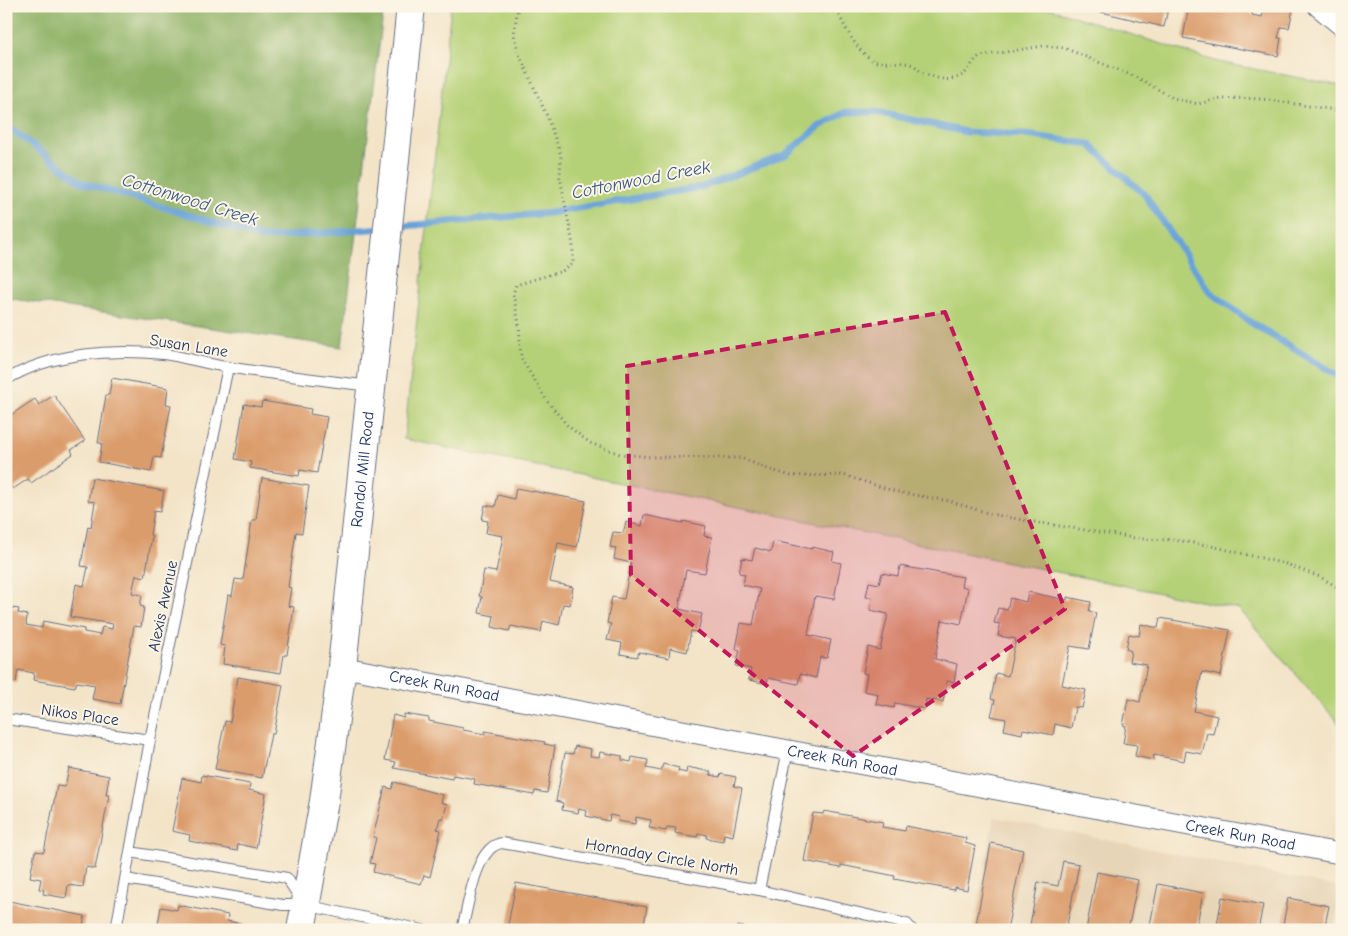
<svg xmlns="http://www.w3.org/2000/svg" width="1348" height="936" font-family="'Comic Neue',sans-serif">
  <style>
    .built { fill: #e7d5b8 }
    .green { fill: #b5d177; stroke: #68806a }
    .forest { fill: #90b368; stroke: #567163 }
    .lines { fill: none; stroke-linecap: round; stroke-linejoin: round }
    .stream { stroke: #67a2d7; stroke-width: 7 }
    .building { fill: #db9c6c }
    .lane-casing { stroke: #676e83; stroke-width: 12 }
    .street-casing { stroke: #676e83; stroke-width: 22 }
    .secondary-casing { stroke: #676e83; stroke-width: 30 }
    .path { stroke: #676e83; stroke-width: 3; stroke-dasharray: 1 4; stroke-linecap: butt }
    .lane { stroke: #fff; stroke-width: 10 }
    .street { stroke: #fff; stroke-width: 20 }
    .secondary { stroke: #fff; stroke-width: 28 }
    .marked { fill: #c2185b; fill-opacity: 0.2; stroke: #c2185b; stroke-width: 4; stroke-dasharray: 10 6; stroke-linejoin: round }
    .labels { text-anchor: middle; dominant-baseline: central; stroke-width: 4; stroke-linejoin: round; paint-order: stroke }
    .street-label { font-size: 16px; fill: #1b2f5e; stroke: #fcf5e5 }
    .water-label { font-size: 18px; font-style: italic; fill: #365788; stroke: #fcf5e5 }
  </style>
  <rect width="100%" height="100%" fill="#fcf5e5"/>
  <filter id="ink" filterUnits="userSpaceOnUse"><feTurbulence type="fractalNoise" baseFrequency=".02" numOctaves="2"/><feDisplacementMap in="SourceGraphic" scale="10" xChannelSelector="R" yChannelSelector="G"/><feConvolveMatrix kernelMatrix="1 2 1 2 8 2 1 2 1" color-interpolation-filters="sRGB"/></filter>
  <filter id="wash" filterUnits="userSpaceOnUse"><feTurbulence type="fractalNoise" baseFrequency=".0096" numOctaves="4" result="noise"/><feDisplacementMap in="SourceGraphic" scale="20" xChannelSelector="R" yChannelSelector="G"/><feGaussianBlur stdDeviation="1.12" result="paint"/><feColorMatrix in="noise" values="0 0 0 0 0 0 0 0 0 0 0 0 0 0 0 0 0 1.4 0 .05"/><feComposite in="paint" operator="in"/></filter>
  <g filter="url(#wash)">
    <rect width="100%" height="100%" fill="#f3e4c8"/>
    <!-- built -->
    <path class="built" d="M994,817L1342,888L1333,930H972Z"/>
    <!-- green -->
    <path class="green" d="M451,6H1042L1218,62L1342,86V727L1239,609L404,439Z"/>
    <!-- forest -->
    <path class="forest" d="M6,6H384L342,347L6,298Z"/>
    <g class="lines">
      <!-- stream -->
      <path class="stream" d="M6,125L81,182L263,238L383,228
        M393,227L550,213L702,187L785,155L820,126L846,112H876L966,132L1026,135L1089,144L1145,195L1210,292L1250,322L1342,378"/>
    </g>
    <g id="blocks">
      <!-- building -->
      <path class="building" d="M1076,6H1165L1164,8L1168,9L1164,27Z
        M1189,6H1253L1252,15L1262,17L1264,6H1283L1293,9L1289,28L1281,27L1278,38H1281L1278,56L1183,38Z
        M112,378L168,388L166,404L171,405L161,458L154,457L151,472L99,462L102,443H98L106,395H109Z
        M54,395L85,441L71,450L73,454L31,483L28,479L13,489L6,479V418L35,399L39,405Z
        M262,401L311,409L310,414L327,417L317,473L300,470L299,476L250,468L251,462L235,459L244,404L261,407Z
        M92,478L164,491L160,512L154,511L150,535L152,536L145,577L136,575L132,593L142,595L140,606L144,607L141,627L134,626L120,704L92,699L95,685L77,682L75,687L33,680L34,673L18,670L16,682L6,680V607L19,609L18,613L27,615L26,625L42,628L43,621L84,629V632L100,635L102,627L112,629L113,624L70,617L76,584L84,586L88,567L81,566L88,526L91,527L95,502L88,501Z
        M262,478L309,486L302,533L296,532L288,587L291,588L288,606L294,607L287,655H284L281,673L223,664L225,646L220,645L228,595L232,596L235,579L243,580L252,520H256Z
        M516,488L586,501L577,547L558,543L550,582L573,587L570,605L563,604L559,625L543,621L541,632L511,626L509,631L492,627L494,616L479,613L482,597L479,596L484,570L496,572L503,536L486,533L488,521L482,520L485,505L495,507L498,495L514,499Z
        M644,515L683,523V521L706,526L704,536L712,537L705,573L686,570L679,609L702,614L698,632L691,631L687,652L670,648L669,658L639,652L637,657L620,654L622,643L607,640L611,624L607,623L612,597L624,599L631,563L614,559L616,548L610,547L613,532L623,533L626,522L642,526Z
        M773,541L812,549V547L834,552L832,561L841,563L834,599L815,596L808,635L831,640L827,658L820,657L816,678L800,674L798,684L768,678L767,684L749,680L751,669L736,666L740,650L736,649L741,623L753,625L760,589L743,585L745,574L739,573L742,558L752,560L755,548L771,552Z
        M900,566L963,577L961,586L968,588L961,624L942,620L935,659L957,664L954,682L947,681L943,702L926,699L925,709L895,703L894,708L876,704L878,694L864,691L867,674L863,673L868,647L880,650L888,614L870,610L872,598L866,597L869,582L879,584L882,573L898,576Z
        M1028,592L1067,600V597L1091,602L1089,611L1096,613L1089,649L1070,646L1062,685L1086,690L1082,708L1075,707L1071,728L1055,724L1053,735L1023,729L1022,734L1004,730L1006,719L991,716L995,700L991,699L996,673L1008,676L1016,639L998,636L1000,624L994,623L998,608L1007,610L1010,598L1026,602Z
        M1160,618L1230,630L1221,676L1202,672L1194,711L1217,716L1213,734L1207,733L1202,754L1186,751L1184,761L1154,755L1153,760L1135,756L1137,745L1123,743L1126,726L1123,725L1128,699L1140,702L1147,665L1129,662L1131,651L1126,649L1129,634L1139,636L1141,624L1158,628Z
        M238,677L283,685L274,734H271L262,778L215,769L225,721L230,722Z
        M404,714L429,718V721L463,728V730L485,734V731L545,742L544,744L555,746L547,793L535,791L534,795L474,784L475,779L453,775L452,779L394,768L396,762L385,760L393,715L404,718Z
        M575,746L591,749L590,756L599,757L600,752L622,756V760L631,762L632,757L648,760L646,768L661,771L663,764L679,768L678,771L686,773L687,767L711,772L710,775L720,777L721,774L736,777L734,786L742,788L733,836L724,834L723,841L706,838L707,835L698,833L697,837L675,833L676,828L667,827L666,831L649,828L651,820L636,817L635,824L618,821L619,817L610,815L609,821L586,816L587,811L579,809L578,813L562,810L563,803L556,801L565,753L573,754Z
        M69,768L109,776L106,795H109L95,869L86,867L83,887L68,885L66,898L43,894L44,890L39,889L41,879L30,877L35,851L44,852L57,786L65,787Z
        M202,775L250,784L249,790L266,794L256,848L238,844L237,851L189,841L190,835L172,831L182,778L201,782Z
        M394,782L443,795L441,802L447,804L443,819L440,818L437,829L441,830L430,877L424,875L421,884L373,872L375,864L370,863L376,838L373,837L385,787L392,789Z
        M824,811L883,822L882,827L905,831L906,826L966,838L965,843L975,846L967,890L954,887V890L894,879L895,876L841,865V868L804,861L813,813L823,814Z
        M991,843L1023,850L1007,930H975Z
        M1063,861L1079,864L1066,930H1029L1038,882L1058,886Z
        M1097,872L1138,880L1128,930H1086Z
        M516,883L647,907L643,930H507Z
        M1158,884L1203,893L1196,930H1149Z
        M1222,897L1263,905L1258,930H1216Z
        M1288,898L1329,906L1324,930H1282Z
        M9,901L85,916L82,930H9L10,923L6,922V916Z
        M178,905L228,915L227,921L243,924L242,930H157L161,907L177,910Z
        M738,926L753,929V930H737Z"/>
    </g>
  </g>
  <g filter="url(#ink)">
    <use href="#blocks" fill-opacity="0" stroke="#676e83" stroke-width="1"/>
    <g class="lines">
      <defs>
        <path id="lane" d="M6,380C51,352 113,349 164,354C185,357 206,364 227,367C275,375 323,380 370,386
          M6,719L150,740
          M130,852L287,878L301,900
          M125,879L283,905H305L423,930
          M759,890L788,750
          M116,930L150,740L228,367
          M462,930C468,908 475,846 502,843L759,890L907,924L912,930"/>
        <g id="street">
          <path d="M1318,6L1342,26"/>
          <path id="s1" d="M342,667L1342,854"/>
        </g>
        <g id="secondary">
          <path id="s2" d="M301,930L324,801L342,667L411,6"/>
        </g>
      </defs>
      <!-- lane casing -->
      <use href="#lane" class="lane-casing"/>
      <!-- street casing -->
      <use href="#street" class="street-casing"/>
      <!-- secondary casing -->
      <use href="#secondary" class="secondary-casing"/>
      <!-- path -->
      <path class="path" d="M518,6L514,34L519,54L547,116L561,155L560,177L573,245V264L562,271L516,285L513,294L519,324L521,358L547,401L567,425L590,443L620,454L652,457L741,458L768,469L791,476L843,475L897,492L949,501L991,514L1028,521L1141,539L1174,540L1207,545L1286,564L1320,577L1339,588L1342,591
        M836,6C841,22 861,61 879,62C889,63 903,61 913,65C917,67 919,71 922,72C930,76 943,81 952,79C971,75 968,64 980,56L1043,46L1064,48L1138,78L1173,98L1198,104L1214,100L1234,98L1262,99L1342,111"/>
      <!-- lane -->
      <use href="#lane" class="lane"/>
      <!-- street -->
      <use href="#street" class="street"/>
      <!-- secondary -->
      <use href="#secondary" class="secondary"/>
    </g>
  </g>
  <!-- marked area -->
  <path class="marked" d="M945,312L1065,609L853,756L631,575L627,366Z"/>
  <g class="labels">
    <!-- street labels -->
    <g class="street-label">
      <text transform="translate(189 346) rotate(9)">Susan Lane</text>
      <text stroke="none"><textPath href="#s2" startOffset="465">Randol Mill Road</textPath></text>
      <text transform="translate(163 606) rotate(-78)">Alexis Avenue</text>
      <text stroke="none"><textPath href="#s1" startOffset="104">Creek Run Road</textPath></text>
      <text transform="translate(80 715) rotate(8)">Nikos Place</text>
      <text stroke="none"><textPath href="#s1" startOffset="509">Creek Run Road</textPath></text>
      <text stroke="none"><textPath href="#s1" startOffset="914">Creek Run Road</textPath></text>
      <text transform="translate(662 857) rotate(10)">Hornaday Circle North</text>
    </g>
    <!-- water labels -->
    <g class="water-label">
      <text transform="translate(641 180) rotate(-11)">Cottonwood Creek</text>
      <text transform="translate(190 200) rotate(17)">Cottonwood Creek</text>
    </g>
  </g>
  <!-- margin -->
  <rect width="1348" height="936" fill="none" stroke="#fcf5e5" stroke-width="25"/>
</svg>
